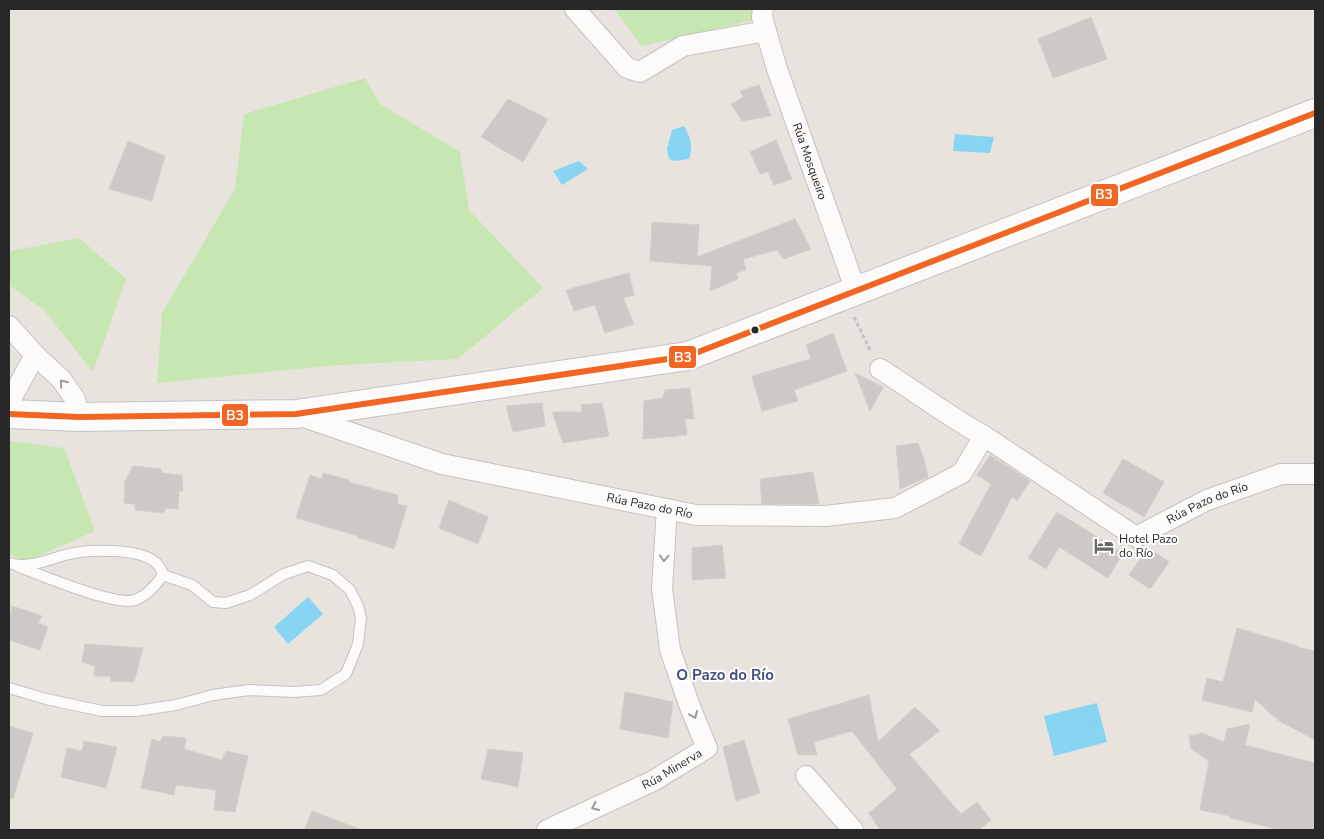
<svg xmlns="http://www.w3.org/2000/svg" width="1324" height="839" font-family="'Nunito Sans',sans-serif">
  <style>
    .green { fill: #c7e7b2 }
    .water { fill: #87d5f2 }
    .building { fill: #cdc9c4; stroke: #d3cfc9 }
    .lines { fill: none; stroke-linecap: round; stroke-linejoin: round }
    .lane-casing { stroke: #c4c3c3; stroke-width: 12 }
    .street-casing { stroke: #c4c3c3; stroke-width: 22 }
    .secondary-casing { stroke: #c4c3c3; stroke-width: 30 }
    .path { stroke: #c4c3c3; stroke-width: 3; stroke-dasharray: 4 2.5; stroke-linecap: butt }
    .lane { stroke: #fcfbfa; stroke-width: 10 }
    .street { stroke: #fcfbfa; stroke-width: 20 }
    .secondary { stroke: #fcfbfa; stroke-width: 28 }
    .bus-1-casing { stroke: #fff; stroke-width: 10 }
    .bus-1 { stroke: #f26522; stroke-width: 6 }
    .oneway { stroke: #9d9c9c }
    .bus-dot { fill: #282828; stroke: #fff; stroke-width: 2 }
    .labels { text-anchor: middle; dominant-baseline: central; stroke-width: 4; stroke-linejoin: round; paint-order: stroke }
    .street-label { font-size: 12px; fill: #282828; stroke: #fff }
    .poi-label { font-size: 12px; fill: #282828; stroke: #fff; text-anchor: start }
    .quarter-label { font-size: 15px; font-weight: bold; fill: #444d7d; stroke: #fff }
    .line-badge { stroke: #fff; stroke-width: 2 }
    .badge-label { font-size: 14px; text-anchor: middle; font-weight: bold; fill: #fff }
  </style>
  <rect width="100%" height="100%" fill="#e8e3dd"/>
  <!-- green -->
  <path class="green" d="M614,9H754V20L642,46Z
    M365,78L380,104L460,152L469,210L543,288L458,359L338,365L157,383L162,313L235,189L244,114Z
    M79,238L126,279L93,372L44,310L9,285V251Z
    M9,441L64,448L95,531L25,562L9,554Z"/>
  <!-- water -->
  <path class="water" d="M684,126C691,138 693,146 689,159L674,161L669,159L667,149L672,130Z
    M955,134L994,137L990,153L953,151Z
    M579,161L588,169L562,185L553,171Z
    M308,597L323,614L288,644L274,627Z
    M1097,703L1107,742L1054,756L1044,716Z"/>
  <!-- building -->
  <path class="building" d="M1091,17L1107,59L1053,78L1038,39Z
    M759,85L771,116L742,121L731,104L744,97L740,91Z
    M508,99L548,119L523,162L481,137Z
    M776,140L792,179L774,185L768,172L760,174L750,152Z
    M128,141L165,156L152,201L109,189Z
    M795,219L811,249L784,259L777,250L743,259L746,270L736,273L738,279L710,291L712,266L650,261L652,222L699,225L697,257Z
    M629,273L634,295L623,298L634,324L605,333L595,305L574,311L566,290Z
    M833,333L847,371L794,390L798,401L762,411L752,376L811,359L806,345Z
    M855,373L883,387L870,411Z
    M690,388L694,419H685L687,435L643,439L644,401L663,398L665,390Z
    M542,403L545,426L513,432L506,406Z
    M602,403L609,436L563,443L552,412H582L581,405Z
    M918,443L924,459L928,477L900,489L896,446Z
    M990,455L1030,481L1017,501L1012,497L981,556L959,544L991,484L977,475Z
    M1123,459L1164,482L1144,517L1103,493Z
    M133,466L161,469L162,473L182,475L183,491H179L178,509L165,508L164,513L135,510V504L124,503L125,481Z
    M813,472L819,504H762L760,479Z
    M323,473L349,480L348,482L398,495L397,504L407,506L394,549L357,537L358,536L296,518L310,475L322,479Z
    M449,500L488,517L478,544L439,528Z
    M1057,512L1123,553L1108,578L1059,547L1046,569L1028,558Z
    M722,545L726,578L692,580V548Z
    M1148,548L1169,562L1150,589L1129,575Z
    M12,606L42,616L38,623L48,627L40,650L9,640V616H10Z
    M1237,628L1298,646L1297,647L1315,651V740L1276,719L1280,718L1274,717L1255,699L1252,712L1202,700L1207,678L1223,682Z
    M85,644L143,648L134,682L111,681L110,676H94L95,666L82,662Z
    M625,692L673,702L668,738L620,729Z
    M869,695L878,742L915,707L940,731L909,754L961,814L977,802L991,820L978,830H880L869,813L897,789L852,731L814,742L817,755H798L788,719Z
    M1250,724L1245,745L1315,763V830H1281L1230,818V816L1200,810L1209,761L1191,749L1189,736L1202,733L1224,742L1227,729Z
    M9,726L33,733L13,799L9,798Z
    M163,736L186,738L184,749L222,760L226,751L248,756L235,812L214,810L216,790L176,785L174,795L141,788L152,739L160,742Z
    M744,740L760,793L736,801L723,747Z
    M84,741L117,747L106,788L61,777L67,748L82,751Z
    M488,749L523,753L518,787L481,779Z
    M312,811L359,829L358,830H304Z"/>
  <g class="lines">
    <defs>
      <path id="lane" d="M9,563C27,569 47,560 65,555C86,549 144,547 158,565C161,568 162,572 163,575L192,585L213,602L226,603L250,595L284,574L308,566L333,575L350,590L358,606L361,618L358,644L346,674L321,690L293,692L249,690L213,695L176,705L136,711H102L46,699L9,688
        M17,566C38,574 116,607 135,600C147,596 156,585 163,575"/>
      <g id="street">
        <path d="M575,9L627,68L640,72L683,46L766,31"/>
        <path id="s1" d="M763,9L762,17L777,69L856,291"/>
        <path d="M9,326L35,355L61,379L75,399L79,417"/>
        <path d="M880,369C915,391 948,416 984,436"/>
        <path d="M9,408L12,397L35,355"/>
        <path id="s2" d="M298,415L442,464L696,515L825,516L895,508L962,473L984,436L1136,537L1207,500L1281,474H1315"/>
        <path d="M806,776L853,830"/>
        <path id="s3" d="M547,830L653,781L707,748L690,707L670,650L662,588L667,509"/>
      </g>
      <path id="secondary" d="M9,414L79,417L296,414L688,356L1315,113"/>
    </defs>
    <!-- lane casing -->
    <use href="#lane" class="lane-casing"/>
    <!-- street casing -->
    <use href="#street" class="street-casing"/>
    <!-- secondary casing -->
    <use href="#secondary" class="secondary-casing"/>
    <!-- path -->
    <path class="path" d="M854,317L871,352"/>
    <!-- lane -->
    <use href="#lane" class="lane"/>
    <!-- street -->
    <use href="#street" class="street"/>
    <!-- secondary -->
    <use href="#secondary" class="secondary"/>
    <defs>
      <path id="bus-1" d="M9,414L79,417L296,414L688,356L1315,113"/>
    </defs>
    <!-- bus-1 casing -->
    <use href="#bus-1" class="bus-1-casing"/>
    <!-- bus-1 -->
    <use href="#bus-1" class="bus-1"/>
  </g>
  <!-- one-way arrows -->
  <defs><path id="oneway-chevron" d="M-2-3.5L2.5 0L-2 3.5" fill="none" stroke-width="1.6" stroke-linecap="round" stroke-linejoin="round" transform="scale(1.25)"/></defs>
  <g class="oneway">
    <use href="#oneway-chevron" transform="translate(63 383) rotate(-129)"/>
    <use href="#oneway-chevron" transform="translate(664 558) rotate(93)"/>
    <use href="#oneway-chevron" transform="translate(694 715) rotate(67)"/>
    <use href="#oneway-chevron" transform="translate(595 807) rotate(156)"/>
  </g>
  <!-- icons -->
  <defs>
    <symbol id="hotel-bare" viewBox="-9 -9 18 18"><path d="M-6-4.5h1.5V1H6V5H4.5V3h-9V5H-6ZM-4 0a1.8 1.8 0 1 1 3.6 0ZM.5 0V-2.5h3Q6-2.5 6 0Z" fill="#6b6967" stroke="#fff" stroke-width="2.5" paint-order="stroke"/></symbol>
  </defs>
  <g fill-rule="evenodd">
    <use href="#hotel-bare" x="1090" y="532" width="28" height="28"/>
  </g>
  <!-- markers -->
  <circle class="bus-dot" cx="755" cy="330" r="4.5"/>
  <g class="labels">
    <!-- street labels -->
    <g class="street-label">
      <text stroke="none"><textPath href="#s1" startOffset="160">Rúa Mosqueiro</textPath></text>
      <text stroke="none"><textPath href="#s2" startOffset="991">Rúa Pazo do Río</textPath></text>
      <text stroke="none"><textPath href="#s2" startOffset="364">Rúa Pazo do Río</textPath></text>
      <text stroke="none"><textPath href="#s3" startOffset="139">Rúa Minerva</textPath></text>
    </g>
    <!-- poi labels -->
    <g class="poi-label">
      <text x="1119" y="539">Hotel Pazo<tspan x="1119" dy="14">do Río</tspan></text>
    </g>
    <!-- quarter labels -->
    <g class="quarter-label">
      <text x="725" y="675">O Pazo do Río</text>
    </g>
  </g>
  <g class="line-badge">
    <rect x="1090" y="183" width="29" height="24" rx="5" fill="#f26522"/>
    <rect x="668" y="345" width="29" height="24" rx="5" fill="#f26522"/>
    <rect x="221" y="403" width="28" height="24" rx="5" fill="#f26522"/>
  </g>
  <g class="badge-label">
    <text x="1104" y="199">B3</text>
    <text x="683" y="362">B3</text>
    <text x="235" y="420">B3</text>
  </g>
  <!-- border -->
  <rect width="1324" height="839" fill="none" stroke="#282828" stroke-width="20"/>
</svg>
